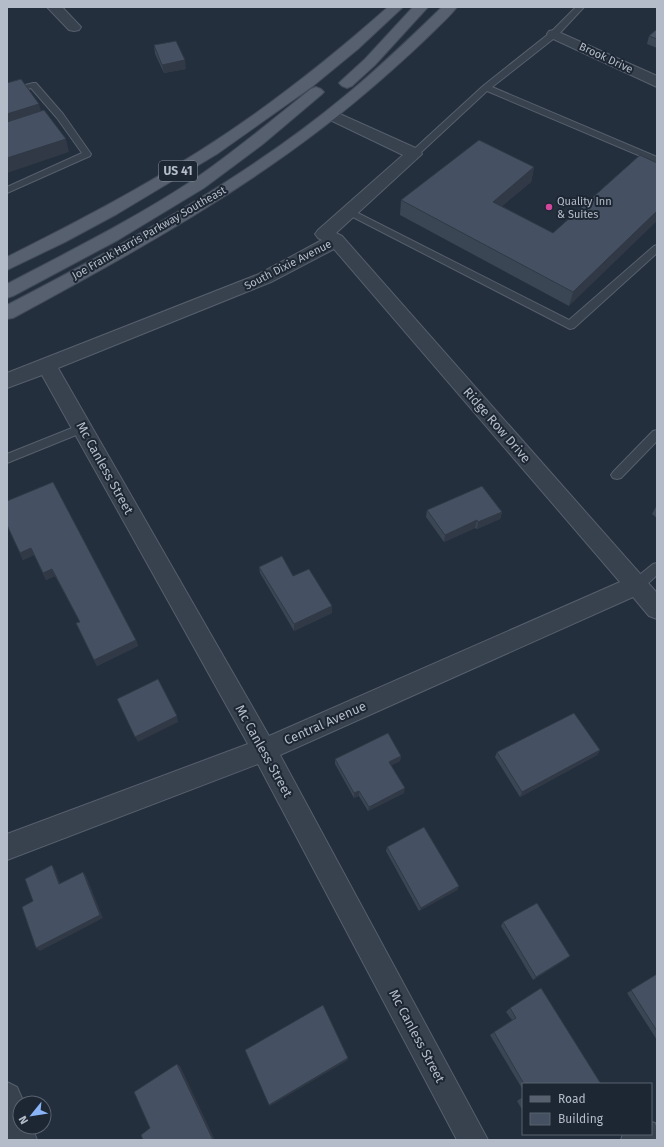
<svg xmlns="http://www.w3.org/2000/svg" width="664" height="1147" font-family="'Fira Sans',sans-serif">
  <style>
    .lines { fill: none; stroke-linecap: round; stroke-linejoin: round }
    .lane-casing { stroke: #565f6c; stroke-width: 2 }
    .street-casing { stroke: #565f6c; stroke-width: 2 }
    .primary-casing { stroke: #414a57; stroke-width: 2 }
    .lane { fill: #38414e; fill-rule: evenodd }
    .street { fill: #38414e; fill-rule: evenodd }
    .primary { fill: #56606e; fill-rule: evenodd }
    .wall { fill: #3b4654 }
    .shaded-wall { fill: #303945 }
    .building { fill: #455162; stroke: #303945 }
    .hotel-dot { fill: #d1479c; stroke: #1d2633; stroke-width: 1.5 }
    .labels { text-anchor: middle; dominant-baseline: central; stroke-width: 4; stroke-linejoin: round; paint-order: stroke }
    .far-street-label { font-size: 11px; fill: #b4bcc9; stroke: #1d2633 }
    .far-poi-label { font-size: 11px; fill: #b4bcc9; stroke: #1d2633; text-anchor: start }
    .shield { fill: #1d2633; stroke: #878f9c; stroke-width: 1 }
    .shield-label { font-size: 12px; font-weight: bold; fill: #b4bcc9 }
    .street-label { font-size: 13px; fill: #b4bcc9; stroke: #1d2633 }
  </style>
  <rect width="100%" height="100%" fill="#242f3e"/>
  <g class="lines">
    <defs>
      <path id="lane" d="M576,7H584L557,36L492,87L657,157V163L487,91L417,156H411L410,154L411,152L483,86L551,32Z
        M33,83H36L63,114L91,154L90,156L7,193V187L82,153L57,118L31,88L7,95V90Z
        M350,209L569,320L654,246L657,245V253L574,328L570,329L347,214L345,212Z
        M82,424L86,425L87,428L86,431L7,463V454Z
        M657,430V441L621,478L617,479L613,478L611,475L613,472L653,431Z
        M657,563V575C650,581 641,592 632,589L630,585L632,581L653,564Z"/>
      <path id="street" d="M47,7H62L81,27L79,30L74,31L69,30Z
        M554,30L657,76V87L549,37L547,34L549,31Z
        M331,110L420,150L422,154L336,233L342,236L657,593V619L649,616L633,597L280,755L488,1140H457L258,764L7,860V834L248,744L42,375L7,388V373L259,274L322,240L318,238L315,234L318,230L403,155L326,118L323,115L326,112ZM334,249L620,582L269,736L58,368L271,282Z
        M7,1082L17,1087L24,1103H20V1127H32L37,1140H7Z
        M651,1122L655,1123L657,1129L656,1140H621L623,1134H651Z"/>
      <path id="primary" d="M388,7H403L358,49L313,86L217,154L117,214L65,242L7,270V257C93,214 178,169 256,113C302,80 345,45 388,7Z
        M413,7H428L375,65L352,86L347,88L342,86L339,83L342,80L365,59Z
        M442,7H457C451,15 443,22 436,29C419,46 401,62 383,78C272,176 143,248 13,318L7,319V305C124,244 244,180 346,95C380,67 411,37 442,7Z
        M316,87L321,89L324,92L321,95L263,144L204,188L118,240L13,296L7,298V284C70,251 134,219 193,180C234,152 272,120 311,89Z"/>
    </defs>
    <!-- lane casing -->
    <use href="#lane" class="lane-casing"/>
    <!-- street casing -->
    <use href="#street" class="street-casing"/>
    <!-- primary casing -->
    <use href="#primary" class="primary-casing"/>
    <!-- lane -->
    <use href="#lane" class="lane"/>
    <!-- street -->
    <use href="#street" class="street"/>
    <!-- primary -->
    <use href="#primary" class="primary"/>
  </g>
  <!-- wall -->
  <path class="wall" d="M657,29V48L647,44L649,36Z
    M154,45L186,69L164,73L155,54Z
    M640,155L569,306L400,215L401,200L534,167L531,182L502,206L553,233Z
    M657,505V518L652,514Z
    M427,510L502,512L500,519L477,529L475,528L444,542L426,517Z
    M7,525L136,640L138,646L97,666L76,623L80,622L55,576L46,580L34,555L23,560Z
    M259,567L293,576L332,613L294,631L260,573Z
    M600,750L597,755L520,797L495,757L497,752Z
    M401,756L400,761L391,765L404,793L368,811L359,796L354,798L335,764V759Z
    M387,847L459,886L457,890L419,911L386,851Z
    M503,922L570,956L566,959L533,980L501,926Z
    M657,974V1040L627,993Z
    M510,1008L601,1084H523V1090L490,1035L494,1032L512,1020L506,1012Z
    M523,1097V1111L517,1101Z"/>
  <!-- shaded-wall -->
  <path class="shaded-wall" d="M185,60L186,69L164,73L162,65Z
    M39,104L43,117L7,128V114Z
    M66,139L69,152L7,173V158Z
    M534,167L531,182L490,216L493,202Z
    M657,211V221L569,306L573,292Z
    M502,512L500,519L477,529L478,522Z
    M477,520L475,528L444,542L445,535Z
    M31,548L34,555L23,560L20,553Z
    M52,569L55,576L46,580L43,573Z
    M332,606V613L294,631V624Z
    M136,640L138,646L97,666L94,660Z
    M177,716L178,722L138,742L135,737Z
    M600,750L597,755L520,797L522,792Z
    M401,756L400,761L389,767V762Z
    M405,788L404,793L368,811L369,807Z
    M359,791V796L354,798V793Z
    M52,865L55,870L62,888L59,884Z
    M83,872L86,876L103,918L40,951L36,948Z
    M459,886L457,890L419,911L421,908Z
    M570,956L566,959L533,980L536,977Z
    M348,1058V1060L270,1106L269,1105Z
    M177,1064L180,1066L215,1140H213Z"/>
  <!-- building -->
  <path class="building" d="M657,29V39L649,36Z
    M176,41L185,60L162,65L154,45Z
    M21,79L39,104L7,114V83Z
    M44,110L66,139L7,158V122Z
    M479,140L534,167L493,202L553,233L640,155L657,163V211L573,292L401,200Z
    M53,482L136,640L94,660L76,623L80,622L52,569L43,573L31,548L20,553L7,525V501Z
    M482,486L502,512L478,522L477,520L445,535L427,510Z
    M282,556L293,576L309,569L332,606L294,624L259,567Z
    M158,679L177,716L135,737L117,699Z
    M574,713L600,750L522,792L497,752Z
    M388,733L401,756L389,762L405,788L369,807L359,791L354,793L335,759Z
    M424,827L459,886L421,908L387,847Z
    M52,865L59,884L83,872L100,915L36,948L22,907L33,901L25,879Z
    M537,903L570,956L536,977L503,922Z
    M657,974V1031L631,990Z
    M541,988L601,1084H524L494,1032L516,1018L510,1008Z
    M323,1005L348,1058L269,1105L245,1050Z
    M177,1064L213,1140H143L141,1135L150,1128L134,1092Z"/>
  <!-- markers -->
  <circle class="hotel-dot" cx="549" cy="207" r="4"/>
  <g class="labels">
    <!-- far-street labels -->
    <g class="far-street-label">
      <text transform="translate(606 58) rotate(25)">Brook Drive</text>
      <text transform="translate(149 233) rotate(-30)">Joe Frank Harris Parkway Southeast</text>
      <text transform="translate(288 265) rotate(-27)">South Dixie Avenue</text>
    </g>
    <!-- far-poi labels -->
    <g class="far-poi-label">
      <text x="557" y="201">Quality Inn<tspan x="557" dy="13">&amp; Suites</tspan></text>
    </g>
    <!-- shield labels -->
    <rect class="shield" x="159" y="161" width="38" height="20" rx="3"/>
    <g class="shield-label">
      <text x="178" y="171">US 41</text>
    </g>
    <!-- street labels -->
    <g class="street-label">
      <text transform="translate(497 425) rotate(49)">Ridge Row Drive</text>
      <text transform="translate(105 468) rotate(61)">Mc Canless Street</text>
      <text transform="translate(325 723) rotate(-24)">Central Avenue</text>
      <text transform="translate(264 751) rotate(61)">Mc Canless Street</text>
      <text transform="translate(417 1036) rotate(62)">Mc Canless Street</text>
    </g>
  </g>
  <!-- border -->
  <rect width="664" height="1147" fill="none" stroke="#b4bcc9" stroke-width="16"/>
  <!-- legend -->
  <rect x="522" y="1083" width="130" height="52" fill="#1d2633" stroke="#59626f"/>
  <rect x="530" y="1096" width="20" height="6" fill="#56606e" stroke="#59626f"/>
  <text x="558" y="1103" font-size="12" fill="#b4bcc9">Road</text>
  <rect x="530" y="1113" width="20" height="12" fill="#455162" stroke="#59626f"/>
  <text x="558" y="1123" font-size="12" fill="#b4bcc9">Building</text>
  <!-- north arrow -->
  <g transform="translate(32 1115) rotate(240)"><circle r="19" fill="#1d2633" stroke="#59626f"/>
  <path d="M0-3L7 15L0 10L-7 15Z" fill="#8ab4f8"/>
  <text y="-6" font-size="11" font-weight="bold" text-anchor="middle" fill="#b4bcc9">N</text>
  </g>
</svg>
